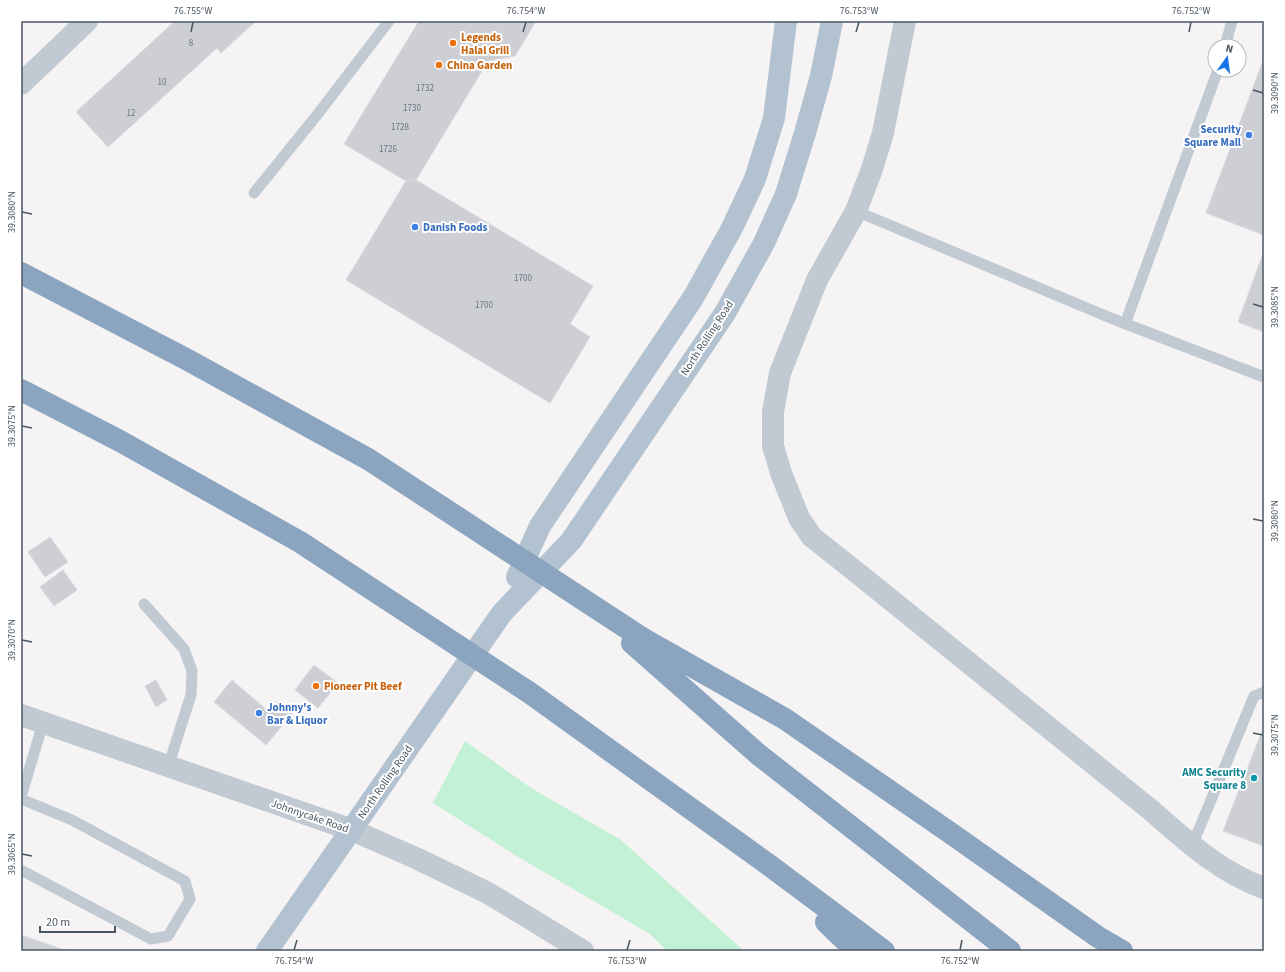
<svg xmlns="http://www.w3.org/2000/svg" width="1285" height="972" font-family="'Source Sans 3',sans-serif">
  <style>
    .green { fill: #c3f1d5 }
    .building { fill: #cdcfd5; stroke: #d7d9de }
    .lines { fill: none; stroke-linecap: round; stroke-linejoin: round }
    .service { stroke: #c1cad2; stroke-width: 11 }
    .minor { stroke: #c1cad2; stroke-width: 22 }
    .tertiary { stroke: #c1cad2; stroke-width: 22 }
    .primary { stroke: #b3c2d1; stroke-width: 22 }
    .motorway { stroke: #8ba5c1; stroke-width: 22 }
    .ticks { fill: none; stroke: #4a5661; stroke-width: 1.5 }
    .food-dot { fill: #e8710a; stroke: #fff; stroke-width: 1.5 }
    .shop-dot { fill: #3f7fe0; stroke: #fff; stroke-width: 1.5 }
    .culture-dot { fill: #0f9aa8; stroke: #fff; stroke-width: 1.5 }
    .labels { text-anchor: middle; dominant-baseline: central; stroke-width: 4; stroke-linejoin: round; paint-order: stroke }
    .number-label { font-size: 9px; fill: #6b747e }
    .food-label { font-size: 11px; font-weight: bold; fill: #c56008; stroke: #fff; text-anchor: start }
    .shop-label { font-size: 11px; font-weight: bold; fill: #366cbe; stroke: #fff; text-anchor: start }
    .street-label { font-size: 11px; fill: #4a5661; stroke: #fff }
    .culture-label { font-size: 11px; font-weight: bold; fill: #0d838f; stroke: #fff; text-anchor: end }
    .neatline { fill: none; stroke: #4a5661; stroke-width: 1.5 }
    .ticks-label { font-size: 10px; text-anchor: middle; fill: #4a5661 }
  </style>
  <rect width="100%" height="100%" fill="#f5f3f3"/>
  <!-- green -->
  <path class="green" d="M465,741L531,788L621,840L744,951H667L650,934L515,855L433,803Z"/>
  <!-- building -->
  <path class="building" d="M175,21H256L221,53L217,48L108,147L76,112Z
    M419,21H532L535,23L515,56L488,61L416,180L406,181L344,144Z
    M1264,58V235L1206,213Z
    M416,180L593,286L570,324L590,337L550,403L346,280L406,181Z
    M1264,251V332L1238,322Z
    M50,537L68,562L45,577L28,552Z
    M63,570L77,590L54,606L40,587Z
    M314,665L338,683L318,708L295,690Z
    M156,680L167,700L156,707L145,686Z
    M232,680L269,712L277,702L292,714L266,745L214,702Z
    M1264,726V846L1223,831Z
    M21,935L67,951H21Z"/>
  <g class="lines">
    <!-- service -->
    <path class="service" d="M1225,46L1232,21
      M254,193L317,115L389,21
      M856,211L1113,319L1264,377
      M1125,324L1218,70
      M144,604L184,649L192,671L191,695L168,767
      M21,797L43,723
      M21,799L72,820L185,881L190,899L168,936L151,939L21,870
      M1192,846L1254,696L1264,692"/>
    <!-- minor -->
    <path class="minor" d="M905,21L883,133L872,169L856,211L817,280L780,373L773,412V446L781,473L799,518L812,537L860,575L1152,811C1186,841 1221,873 1264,888
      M21,84L87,21
      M352,830L418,859L488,893L583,951"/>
    <!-- tertiary -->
    <path class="tertiary" d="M21,715L352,830"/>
    <!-- primary -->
    <path class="primary" d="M517,577L540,526L693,298L732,228L755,179L774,118L786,21
      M267,951L502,613L571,541L725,313L764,243L786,194L805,133L821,76L832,21"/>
    <!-- motorway -->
    <path class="motorway" d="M21,273L186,359L368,459L642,638L785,719L949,832L1098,937L1122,951
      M21,390L120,441L300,542L530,693L769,865L884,951
      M632,643L759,755L1010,951
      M826,922L856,951"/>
  </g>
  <!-- ticks -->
  <path class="ticks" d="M191,32L193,22M523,32L526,22M856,32L859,22M1189,32L1191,22M1253,90L1263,93M22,212L32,214M1253,304L1263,307M22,426L32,428M1253,519L1263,521M22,640L32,642M1253,733L1263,735M22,854L32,856M294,950L297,940M627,950L630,940M960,950L962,940"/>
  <!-- markers -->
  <g class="food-dot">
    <circle cx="453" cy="43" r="4"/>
    <circle cx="439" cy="65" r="4"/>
    <circle cx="316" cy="686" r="4"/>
  </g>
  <g class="shop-dot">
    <circle cx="1249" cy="135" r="4"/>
    <circle cx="415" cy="227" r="4"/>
    <circle cx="259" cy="713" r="4"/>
  </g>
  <circle class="culture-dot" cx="1254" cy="778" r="4"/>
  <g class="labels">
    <!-- number labels -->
    <g class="number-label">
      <text x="191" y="43">8</text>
      <text x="162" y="82">10</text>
      <text x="425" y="88">1732</text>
      <text x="412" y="108">1730</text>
      <text x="131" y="113">12</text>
      <text x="400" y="127">1728</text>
      <text x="388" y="149">1726</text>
      <text x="523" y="278">1700</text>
      <text x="484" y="305">1700</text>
    </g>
    <!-- food labels -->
    <g class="food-label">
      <text x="461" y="37">Legends<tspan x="461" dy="13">Halal Grill</tspan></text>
      <text x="447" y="65">China Garden</text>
      <text x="324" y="686">Pioneer Pit Beef</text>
    </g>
    <!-- shop labels -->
    <g class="shop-label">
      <text x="1241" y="129" text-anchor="end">Security<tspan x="1241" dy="13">Square Mall</tspan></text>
      <text x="423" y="227">Danish Foods</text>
      <text x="267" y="707">Johnny's<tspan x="267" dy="13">Bar &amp; Liquor</tspan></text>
    </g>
    <!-- street labels -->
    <g class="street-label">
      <text transform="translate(707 338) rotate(-57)">North Rolling Road</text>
      <text transform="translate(385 782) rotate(-55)">North Rolling Road</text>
      <text transform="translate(310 816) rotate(19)">Johnnycake Road</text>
    </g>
    <!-- culture labels -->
    <g class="culture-label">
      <text x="1246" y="772">AMC Security<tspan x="1246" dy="13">Square 8</tspan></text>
    </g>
  </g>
  <!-- border -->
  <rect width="1285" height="972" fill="none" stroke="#ffffff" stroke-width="44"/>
  <!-- north arrow -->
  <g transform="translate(1227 58) rotate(14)"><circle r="19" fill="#ffffff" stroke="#b7bbc0"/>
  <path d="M0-3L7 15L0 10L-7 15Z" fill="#1a73e8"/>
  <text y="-6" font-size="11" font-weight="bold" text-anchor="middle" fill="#4a5661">N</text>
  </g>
  <!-- scale -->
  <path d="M40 926v6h75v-6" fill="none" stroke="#4a5661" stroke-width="2"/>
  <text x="46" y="926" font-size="12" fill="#4a5661" stroke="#ffffff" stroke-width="3" paint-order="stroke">20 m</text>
  <rect x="22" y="22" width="1241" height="928" class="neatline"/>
  <g class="ticks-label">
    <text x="193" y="14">76.755°W</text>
    <text x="526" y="14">76.754°W</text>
    <text x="859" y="14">76.753°W</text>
    <text x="1191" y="14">76.752°W</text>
    <text transform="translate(1274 93) rotate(-90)" y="4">39.3090°N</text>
    <text transform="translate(11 212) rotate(-90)" y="4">39.3080°N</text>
    <text transform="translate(1274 307) rotate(-90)" y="4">39.3085°N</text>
    <text transform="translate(11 426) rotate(-90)" y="4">39.3075°N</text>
    <text transform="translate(1274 521) rotate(-90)" y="4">39.3080°N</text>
    <text transform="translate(11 640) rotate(-90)" y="4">39.3070°N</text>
    <text transform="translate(1274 735) rotate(-90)" y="4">39.3075°N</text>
    <text transform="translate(11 854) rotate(-90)" y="4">39.3065°N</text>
    <text x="294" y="964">76.754°W</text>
    <text x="627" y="964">76.753°W</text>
    <text x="960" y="964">76.752°W</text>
  </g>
</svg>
